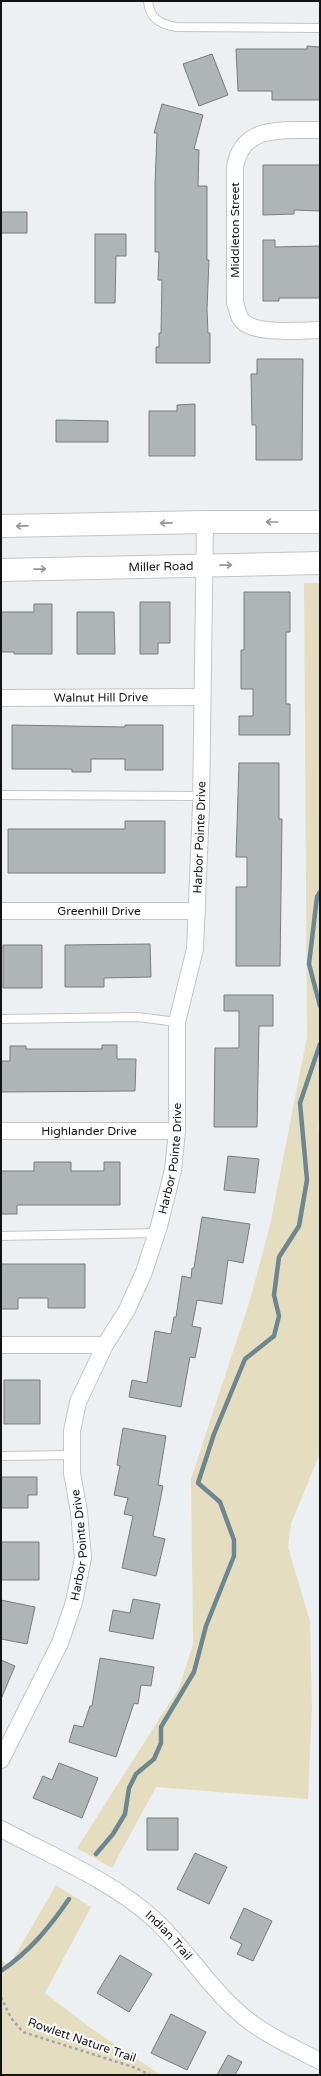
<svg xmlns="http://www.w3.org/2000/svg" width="321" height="2076" font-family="'Varela Round',sans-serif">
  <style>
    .green { fill: #e5ddbf }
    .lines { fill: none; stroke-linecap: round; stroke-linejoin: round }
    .stream { stroke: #6c878f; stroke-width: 4.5 }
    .building { fill: #afb4b5; stroke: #787d7e }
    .lane-casing { stroke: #c1c5c7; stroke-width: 10 }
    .street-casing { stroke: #c1c5c7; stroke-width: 18 }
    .secondary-casing { stroke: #c1c5c7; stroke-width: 24 }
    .path { stroke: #a3a6a8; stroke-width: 2.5; stroke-dasharray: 3 3; stroke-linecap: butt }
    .lane { stroke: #fff; stroke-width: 8 }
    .street { stroke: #fff; stroke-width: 16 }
    .secondary { stroke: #fff; stroke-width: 22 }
    .oneway { stroke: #949595 }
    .labels { text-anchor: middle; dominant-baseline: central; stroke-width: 4; stroke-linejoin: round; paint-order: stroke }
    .street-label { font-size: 12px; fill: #121314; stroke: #fff }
  </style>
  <rect width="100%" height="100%" fill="#ecf0f2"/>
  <!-- green -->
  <path class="green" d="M304,583H320V1114L318,1126L320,1143V1453L291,1524L288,1547L310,1621L312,1708L308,1799L156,1787L112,1868L77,1848L179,1688L193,1644L191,1479L250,1300L270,1225L307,1037Z
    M56,1885L91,1907L45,1993L92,2029L161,2075H1V1960L9,1966Z"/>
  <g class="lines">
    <!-- stream -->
    <path class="stream" d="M320,892L317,897L309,964L320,1006
      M96,1854L113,1834L125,1814L129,1788L136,1774L154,1759L161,1743V1727L194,1672L206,1626L234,1556V1540L220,1502L198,1483L214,1434L245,1359L274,1336L279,1316L274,1295L279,1257L299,1226L307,1180L300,1103L320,1044
      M1,1971C30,1951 49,1928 69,1899"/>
  </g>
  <!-- building -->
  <path class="building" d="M307,46L320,47V100H272V91H238L236,49H307Z
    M212,54L228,95L199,106L183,64Z
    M162,104L203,115L194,149L199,150L198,186H207V260H209L207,309L208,333H210V363H156V347H159V333H161L162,280H158L159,252H155V185L157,133H154Z
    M263,165H320V211L294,210V214L263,215Z
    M1,212H27V233H1Z
    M95,234H126V256H116L115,303H95Z
    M263,240H275V247L320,246V298H279V301H263Z
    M257,359H303L302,460H256V425H252L251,374H257Z
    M195,404V456H149V411H177V405Z
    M56,420L108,421V442H56Z
    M244,592H290V632H286V704H290V735H239V716H253V689H241V650H244Z
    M140,602H170V643H158V654H140Z
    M34,604H52V654H14V652H1V612H34Z
    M77,612H114L115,654H77Z
    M12,725L125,727V725H163V770H125V759H91V772H72V769H12Z
    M239,763H279V819H282L280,966H236V887H247V857H236Z
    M125,821H165V873H8V829H125Z
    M150,944L151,977L104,978V987H65V945Z
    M3,945H42V988H3Z
    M224,995H273V1026H259L257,1127H214L215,1048H239V1011H224Z
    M102,1045H117V1059H136L135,1091L1,1092V1061H10V1046H26V1049H102Z
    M228,1156L259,1159L255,1193L224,1190Z
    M34,1162H71V1171H104V1162H120V1205H17V1214H1V1171H34Z
    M202,1217L250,1224L243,1263L228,1260L222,1304L197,1300L192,1326L201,1328L195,1358L190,1357L181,1407L129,1397L132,1380L147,1383L155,1331L171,1334L174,1317H176L182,1276L191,1278L192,1268H194Z
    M1,1264H85V1308H48V1298H18V1309H1Z
    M4,1380H40V1424H4Z
    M123,1428L166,1436L158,1485L163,1486L153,1536L165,1539L156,1576L122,1568L133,1516L124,1514L128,1498L114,1495L120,1466L117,1465Z
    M1,1477H37V1495H28V1508H1Z
    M1,1542H39V1580H1Z
    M133,1599L160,1604L153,1639L109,1631L113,1610L130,1613Z
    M1,1600L35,1607L27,1644L1,1639Z
    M100,1658L154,1667L151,1686L141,1685L138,1704L134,1703L116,1757L69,1742L74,1725L83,1727L90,1706H92Z
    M1,1660L15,1666L1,1699Z
    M59,1763L98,1778L82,1818L33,1798L43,1776L52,1780Z
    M147,1818H178V1850H147Z
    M195,1853L227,1867L209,1904L177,1889Z
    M244,1908L272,1921L253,1961L237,1954L242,1944L230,1938Z
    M120,1955L152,1974L129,2012L97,1993Z
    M171,2014L206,2032L187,2070L151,2053Z
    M228,2055L242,2062L235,2075H217Z"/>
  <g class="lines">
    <defs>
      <path id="lane" d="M148,1C150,19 160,24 176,27L320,28
        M1,795L201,796
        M1,1019L138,1017L177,1022
        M1,1236L157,1233
        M1,1456L72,1455"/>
      <g id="street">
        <path d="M320,130C286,131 242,123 235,167V303C237,308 238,314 240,318C251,336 301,330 320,330"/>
        <path id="s1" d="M1,698L201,697"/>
        <path id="s2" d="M1,911H197"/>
        <path id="s3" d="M1,1131H177"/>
        <path d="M1,1345H105"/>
        <path id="s4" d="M1,1760L60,1643L74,1602L83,1558L79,1512L72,1473V1431L78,1402L105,1345L127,1310L144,1272L159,1226L173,1170L177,1131V1022L195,949L201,806L205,522"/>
        <path id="s5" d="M1,1829C50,1855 114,1882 155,1920C190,1953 214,1996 253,2024C274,2039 298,2050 320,2061"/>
      </g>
      <g id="secondary">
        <path d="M1,526L205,522H320"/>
        <path id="s6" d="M1,570L320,563"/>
      </g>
    </defs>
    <!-- lane casing -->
    <use href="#lane" class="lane-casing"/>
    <!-- street casing -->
    <use href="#street" class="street-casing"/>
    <!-- secondary casing -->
    <use href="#secondary" class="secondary-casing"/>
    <!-- path -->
    <path class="path" d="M1,1997L11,2018L23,2032L136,2068L150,2075"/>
    <!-- lane -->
    <use href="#lane" class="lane"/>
    <!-- street -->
    <use href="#street" class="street"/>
    <!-- secondary -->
    <use href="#secondary" class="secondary"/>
  </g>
  <!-- one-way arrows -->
  <defs><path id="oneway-shaft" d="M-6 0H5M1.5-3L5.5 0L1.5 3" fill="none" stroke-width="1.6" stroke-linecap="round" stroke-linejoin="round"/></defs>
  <g class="oneway">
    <use href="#oneway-shaft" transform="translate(272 522) rotate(-180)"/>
    <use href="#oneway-shaft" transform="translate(166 523) rotate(179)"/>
    <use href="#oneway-shaft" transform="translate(22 526) rotate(179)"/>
    <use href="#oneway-shaft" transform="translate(226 565) rotate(-1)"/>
    <use href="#oneway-shaft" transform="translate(40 569) rotate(-1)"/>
  </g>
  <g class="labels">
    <!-- street labels -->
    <g class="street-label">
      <text transform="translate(235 230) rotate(-90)">Middleton Street</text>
      <text stroke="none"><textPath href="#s6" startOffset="160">Miller Road</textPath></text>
      <text stroke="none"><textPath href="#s1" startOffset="100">Walnut Hill Drive</textPath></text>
      <text stroke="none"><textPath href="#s4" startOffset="964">Harbor Pointe Drive</textPath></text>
      <text stroke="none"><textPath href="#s2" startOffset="98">Greenhill Drive</textPath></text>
      <text stroke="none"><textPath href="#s3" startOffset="88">Highlander Drive</textPath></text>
      <text stroke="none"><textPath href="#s4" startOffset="640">Harbor Pointe Drive</textPath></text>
      <text stroke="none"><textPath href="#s4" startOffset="232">Harbor Pointe Drive</textPath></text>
      <text stroke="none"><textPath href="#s5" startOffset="200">Indian Trail</textPath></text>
      <text transform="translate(82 2040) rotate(19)">Rowlett Nature Trail</text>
    </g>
  </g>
  <!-- border -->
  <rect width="321" height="2076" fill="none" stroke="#121314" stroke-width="4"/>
</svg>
